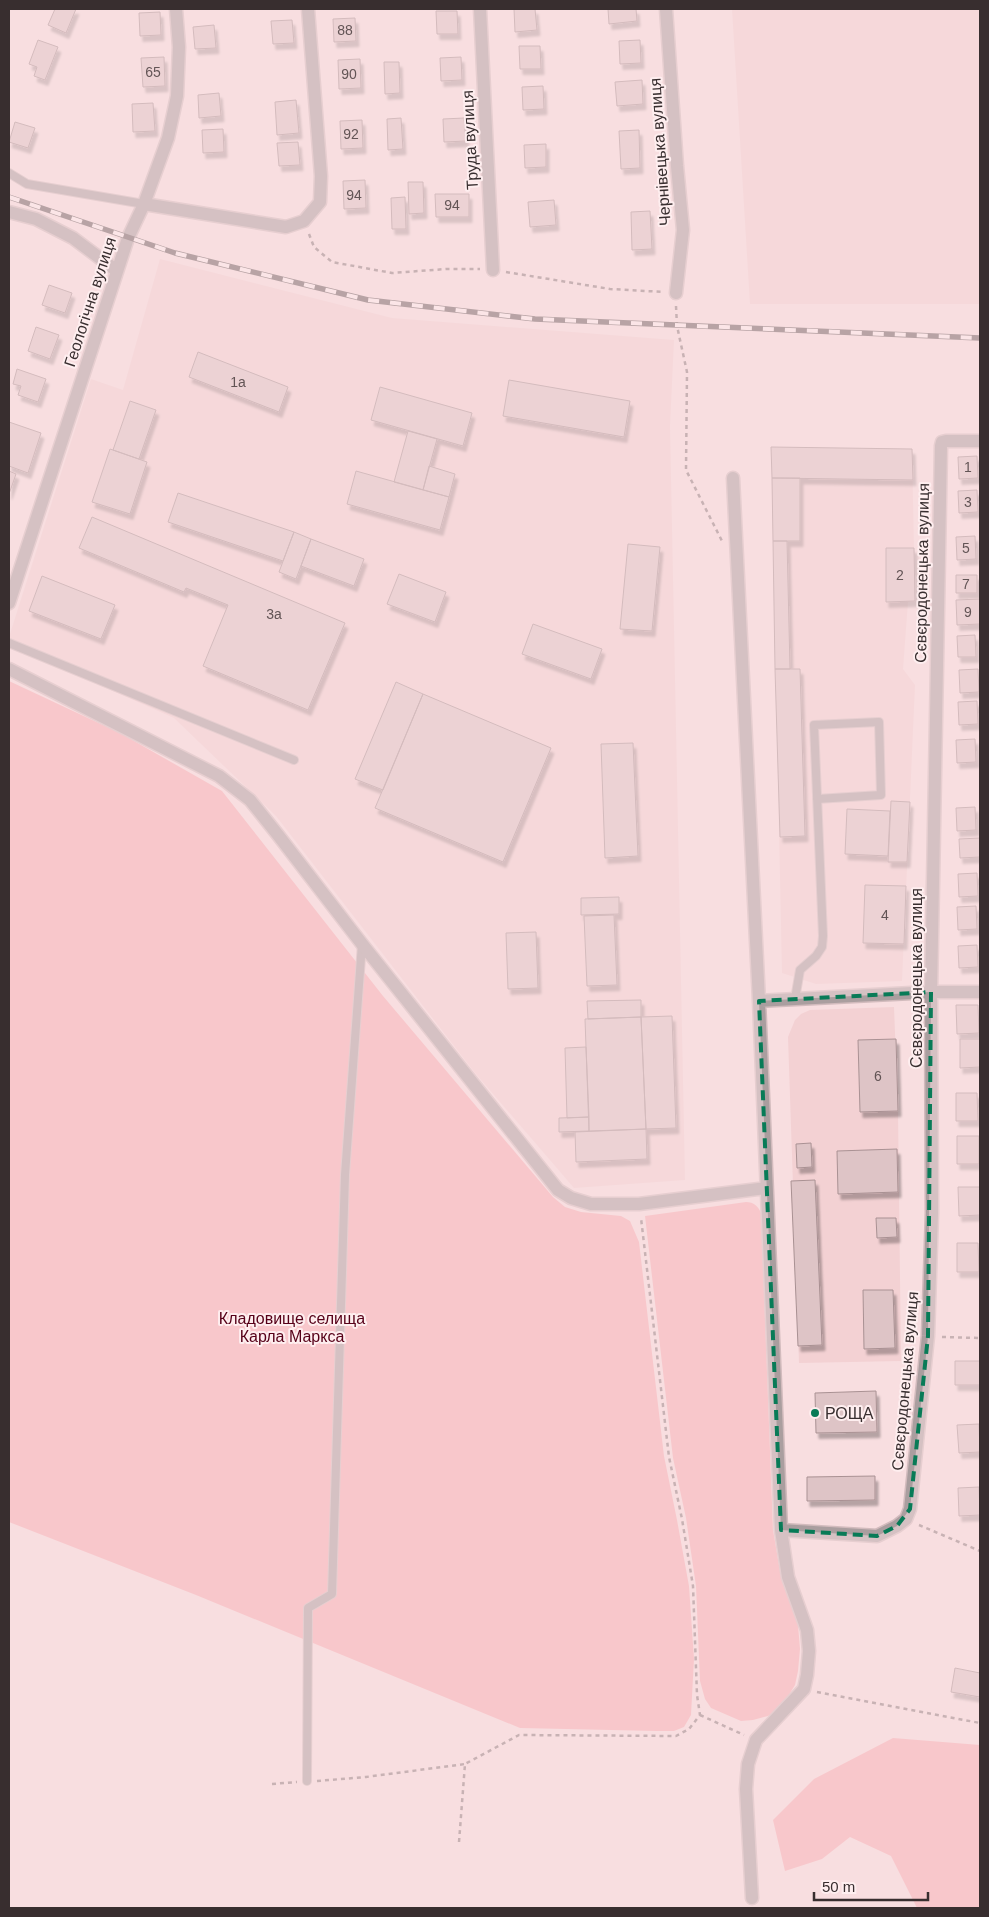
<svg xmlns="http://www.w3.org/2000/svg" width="989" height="1917" font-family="Helvetica,sans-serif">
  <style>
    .built { fill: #f3d1d3 }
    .green { fill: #f8acb2 }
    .building { fill: #dec4c6; stroke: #a99193; filter: url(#shadow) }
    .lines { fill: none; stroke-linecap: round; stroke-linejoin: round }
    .service-casing { stroke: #d2bbbd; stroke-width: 10 }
    .minor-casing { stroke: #d2bbbd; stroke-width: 15 }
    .path { stroke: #8f7d7f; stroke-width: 2.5; stroke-dasharray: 4 4; stroke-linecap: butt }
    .service { stroke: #aa9e9f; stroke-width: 8 }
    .minor { stroke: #aa9e9f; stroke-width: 12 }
    .rail-casing { stroke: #6a5b5d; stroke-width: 5.5 }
    .rail { stroke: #feeeef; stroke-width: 4; stroke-dasharray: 11; stroke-linecap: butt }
    .marked { fill: none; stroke: #087b57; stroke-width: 4; stroke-dasharray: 10 6; stroke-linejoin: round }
    .poi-dot { fill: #087b57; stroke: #feeeef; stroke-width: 2 }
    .labels { text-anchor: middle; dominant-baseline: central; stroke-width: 4; stroke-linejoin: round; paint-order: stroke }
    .number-label { font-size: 14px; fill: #625455 }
    .street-label { font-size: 16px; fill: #382e2f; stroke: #feeeef }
    .park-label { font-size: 16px; fill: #560018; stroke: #feeeef }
    .poi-label { font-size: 16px; fill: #382e2f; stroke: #feeeef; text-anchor: start }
  </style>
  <defs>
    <filter id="shadow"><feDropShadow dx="3" dy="5.5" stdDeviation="1" flood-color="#0004"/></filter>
  </defs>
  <rect width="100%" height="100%" fill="#f8dee0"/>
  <!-- built -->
  <path class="built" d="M732,9H980V304H750Z
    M160,259L392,318L674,340L670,426L685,1180L574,1188L475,1073L276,816L174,718L9,645V637L91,379L123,390Z
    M771,448L912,449L915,601L908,602L903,669L915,685L902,981L816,984L782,973Z
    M894,1007L898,1111L901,1361L799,1363L788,1037L795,1020L801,1014L810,1010Z"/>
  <!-- green -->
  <path class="green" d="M9,681L120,733L222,791L383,996L553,1197L565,1207L581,1212L621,1216L630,1221L639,1242L664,1456L677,1520L689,1586L694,1659L691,1715L684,1727L674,1731H656L520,1728L196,1595L9,1522Z
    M746,1202C754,1202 758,1206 761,1213L773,1530L781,1577L798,1625L800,1649L798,1671L795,1685L781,1708L768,1716L753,1720L741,1721L711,1708L705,1699L700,1681L696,1586L686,1518L673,1458L645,1216Z
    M893,1738L980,1745V1908H917L891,1856L850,1837L822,1859L785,1871L773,1820L814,1779Z"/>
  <!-- building -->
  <path class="building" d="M55,9H76L66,33L48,25Z
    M514,9H535L537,30L515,32Z
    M608,9H636L637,21L609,24Z
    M436,11H457L458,34H437Z
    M160,12L161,35L140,36L139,13Z
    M355,18L356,41L334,42L333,19Z
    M292,20L294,43L273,44L271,21Z
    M214,25L216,48L195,49L193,27Z
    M38,40L58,47L45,80L34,76L37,67L29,64Z
    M640,40L641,63L620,64L619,41Z
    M519,46H540L541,69H520Z
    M164,57L165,86L143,87L141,58Z
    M461,57L462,80L441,81L440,58Z
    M360,59L361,88L339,89L338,60Z
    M384,62H399L400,93L385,94Z
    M642,80L643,104L617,106L615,82Z
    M543,86L544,109L523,110L522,87Z
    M219,93L221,116L199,118L198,95Z
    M296,100L299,133L277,135L275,102Z
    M153,103L155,131L133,132L132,104Z
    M401,118L403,149L388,150L387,119Z
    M464,118L466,141L444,142L443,119Z
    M362,120L363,148L341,149L340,121Z
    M15,122L35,128L28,148L9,142Z
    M223,129L224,152L203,153L202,130Z
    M639,130L640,168L621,169L619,131Z
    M298,142L300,165L279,166L277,143Z
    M546,144V167L525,168L524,145Z
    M365,180L366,208L344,209L343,181Z
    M408,182H423L424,213L409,214Z
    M435,194H469V217H436Z
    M405,197L406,229H392L391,198Z
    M554,200L556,225L530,227L528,202Z
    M650,211L652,249L632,250L631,212Z
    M49,285L72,293L65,313L42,305Z
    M36,327L59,335L50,359L28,351Z
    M198,352L288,387L279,412L189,377Z
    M17,369L46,379L38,402L18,395L21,386L13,384Z
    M509,380L630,401L624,437L503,416Z
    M380,387L472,413L463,446L371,420Z
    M130,401L156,410L139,459L113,450Z
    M9,422L41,433L28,473L9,466Z
    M408,431L437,439L423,490L394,482Z
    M771,447L912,449L913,480L772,478Z
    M110,449L147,462L130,514L92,502Z
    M977,456L978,478L959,479L958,457Z
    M429,466L455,474L449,497L423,490Z
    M9,471L16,474L9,494Z
    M356,471L449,497L440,530L347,504Z
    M772,478H800V541H773Z
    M977,490L978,512L959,513L958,491Z
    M178,493L294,532L283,561L168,522Z
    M92,517L345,623L308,710L203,666L228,605L186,588L184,592L79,548Z
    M294,532L311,539L296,579L279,572Z
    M975,536L976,559L957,560L956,537Z
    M311,539L364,559L354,586L301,566Z
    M773,541H787L790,669H775Z
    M628,544L660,547L652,631L620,629Z
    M886,548H914L915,601L886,602Z
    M399,574L446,592L435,622L387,604Z
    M956,575H977V593H956Z
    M42,576L115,605L101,639L29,611Z
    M980,599V624L957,625L956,600Z
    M533,624L602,649L591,679L522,654Z
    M975,635L976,657H958L957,636Z
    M775,669H800L805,836L780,837Z
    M978,669L979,692L960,693L959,670Z
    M396,682L423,694L383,790L355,779Z
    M423,694L551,748L503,862L375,808Z
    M977,701L978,724L959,725L958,702Z
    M975,739L976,762L957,763L956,740Z
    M633,743L638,856L605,858L601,744Z
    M891,801L910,802L907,862H888Z
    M975,807L976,830L957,831L956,808Z
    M847,809L890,811L888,856L845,854Z
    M980,838V857L960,858L959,839Z
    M977,873L978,896L959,897L958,874Z
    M865,885L906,886L904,944L863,943Z
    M619,897V914L581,915V898Z
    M976,906L977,929L958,930L957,907Z
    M614,915L617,985L587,986L584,916Z
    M536,932L538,988L508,989L506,933Z
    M977,945L978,967L959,968L958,946Z
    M641,1000V1017L588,1019L587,1001Z
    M956,1005H978L979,1033L957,1034Z
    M672,1016L676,1128L646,1129L641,1017Z
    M641,1017L646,1129L589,1131L585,1019Z
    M896,1039L898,1111L860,1112L858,1040Z
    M960,1039H980V1067L960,1068Z
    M586,1047L589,1117L567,1118L565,1048Z
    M956,1093H977L978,1121H956Z
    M589,1117V1131L559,1132V1118Z
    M646,1129L647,1159L576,1162L575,1132Z
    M957,1136H979V1164H957Z
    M811,1143L812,1167L797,1168L796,1144Z
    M897,1149L898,1192L838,1194L837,1151Z
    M815,1180L822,1345L798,1346L791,1181Z
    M958,1187H980V1215L959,1216Z
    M876,1218H896L897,1237L877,1238Z
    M957,1243H978L979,1272H957Z
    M863,1290H893L895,1348L864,1349Z
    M955,1361H980V1385H955Z
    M876,1391L877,1432L816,1433L815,1393Z
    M979,1424L980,1452L959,1453L957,1425Z
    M875,1476V1500L807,1501V1477Z
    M979,1487L980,1515L959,1516L958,1488Z
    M955,1668L980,1673V1697L951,1692Z"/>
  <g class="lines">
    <defs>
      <path id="service" d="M9,173L27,184L144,204
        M9,643L294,760
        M795,999L800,970L816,956L822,947L823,936L814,725L879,722L881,795L817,799
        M307,1781L308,1608L332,1594L345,1175L362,944"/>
      <path id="minor" d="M480,9L493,270
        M666,9L677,166L683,230L676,293
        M144,204L286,227L304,221L320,202L321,176L308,9
        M9,212L36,219L73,238L117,271
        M733,478L759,1001L781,1530L788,1577L807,1630L809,1651L807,1675L804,1689L756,1740L748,1764L746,1789L752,1898
        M9,603L128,238L144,204L168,138L177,96L179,47L176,9
        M9,669L219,776L250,800L278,835L362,944L558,1190L571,1198L591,1204H639L766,1188
        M759,1001L931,992H980
        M781,1530L877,1536L897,1526L906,1519L910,1509L928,1336L932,1213L931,992L941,446L942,442L946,441H980"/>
    </defs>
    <!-- service casing -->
    <use href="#service" class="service-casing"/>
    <!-- minor casing -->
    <use href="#minor" class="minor-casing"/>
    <!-- path -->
    <path class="path" d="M309,234L314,247L332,262L392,273L446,269H480
      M506,272L610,289L664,292
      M676,306L677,326L687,372L686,470L722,541
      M942,1337L980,1338
      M919,1525L980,1551
      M817,1692L980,1723
      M700,1715L744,1735
      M317,1781L366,1777L465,1764
      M272,1784L297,1782
      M459,1842L465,1764L519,1735L676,1736L689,1729L700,1715L697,1695L693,1586L682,1519L669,1457L641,1218"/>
    <!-- service -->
    <use href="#service" class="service"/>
    <!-- minor -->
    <use href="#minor" class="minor"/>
    <defs>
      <path id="rail" d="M9,197L175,253L368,300L535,319L980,338"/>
    </defs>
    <!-- rail casing -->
    <use href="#rail" class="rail-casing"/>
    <!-- rail -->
    <use href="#rail" class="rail"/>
  </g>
  <!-- marked area -->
  <path d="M0 0H989V1917H0ZM931,992L928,1336L910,1509L897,1526L877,1536L781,1530L759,1001Z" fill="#f8dee0" fill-opacity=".55" fill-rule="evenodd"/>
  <path class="marked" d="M931,992L928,1336L910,1509L897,1526L877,1536L781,1530L759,1001Z"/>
  <!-- markers -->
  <circle class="poi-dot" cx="815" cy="1413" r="5"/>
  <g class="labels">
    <!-- number labels -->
    <g class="number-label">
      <text x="345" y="30">88</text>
      <text x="153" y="72">65</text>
      <text x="349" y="74">90</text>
      <text x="351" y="134">92</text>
      <text x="354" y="195">94</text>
      <text x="452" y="205">94</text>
      <text x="238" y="382">1а</text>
      <text x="968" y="467">1</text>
      <text x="968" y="502">3</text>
      <text x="966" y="548">5</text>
      <text x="900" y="575">2</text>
      <text x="966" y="584">7</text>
      <text x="968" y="612">9</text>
      <text x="274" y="614">3а</text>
      <text x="885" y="915">4</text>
      <text x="878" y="1076">6</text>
    </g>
    <!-- street labels -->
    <g class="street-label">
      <text transform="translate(470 140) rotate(-93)">Труда вулиця</text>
      <text transform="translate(660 152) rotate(-94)">Чернівецька вулиця</text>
      <text transform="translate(90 302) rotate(-72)">Геологічна вулиця</text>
      <text transform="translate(922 573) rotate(-89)">Сєвєродонецька вулиця</text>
      <text transform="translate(916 978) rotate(-90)">Сєвєродонецька вулиця</text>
      <text transform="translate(905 1381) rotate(-85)">Сєвєродонецька вулиця</text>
    </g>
    <!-- park labels -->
    <g class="park-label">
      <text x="292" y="1318">Кладовище селища<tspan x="292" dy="18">Карла Маркса</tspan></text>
    </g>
    <!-- poi labels -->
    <g class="poi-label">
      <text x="825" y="1413">РОЩА</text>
    </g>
  </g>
  <!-- border -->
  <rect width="989" height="1917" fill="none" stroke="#382e2f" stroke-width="20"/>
  <!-- scale -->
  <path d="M814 1892v8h114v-8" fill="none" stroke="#382e2f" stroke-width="2.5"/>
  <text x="822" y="1892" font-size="15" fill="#382e2f" stroke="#feeeef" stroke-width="4" paint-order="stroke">50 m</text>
</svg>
